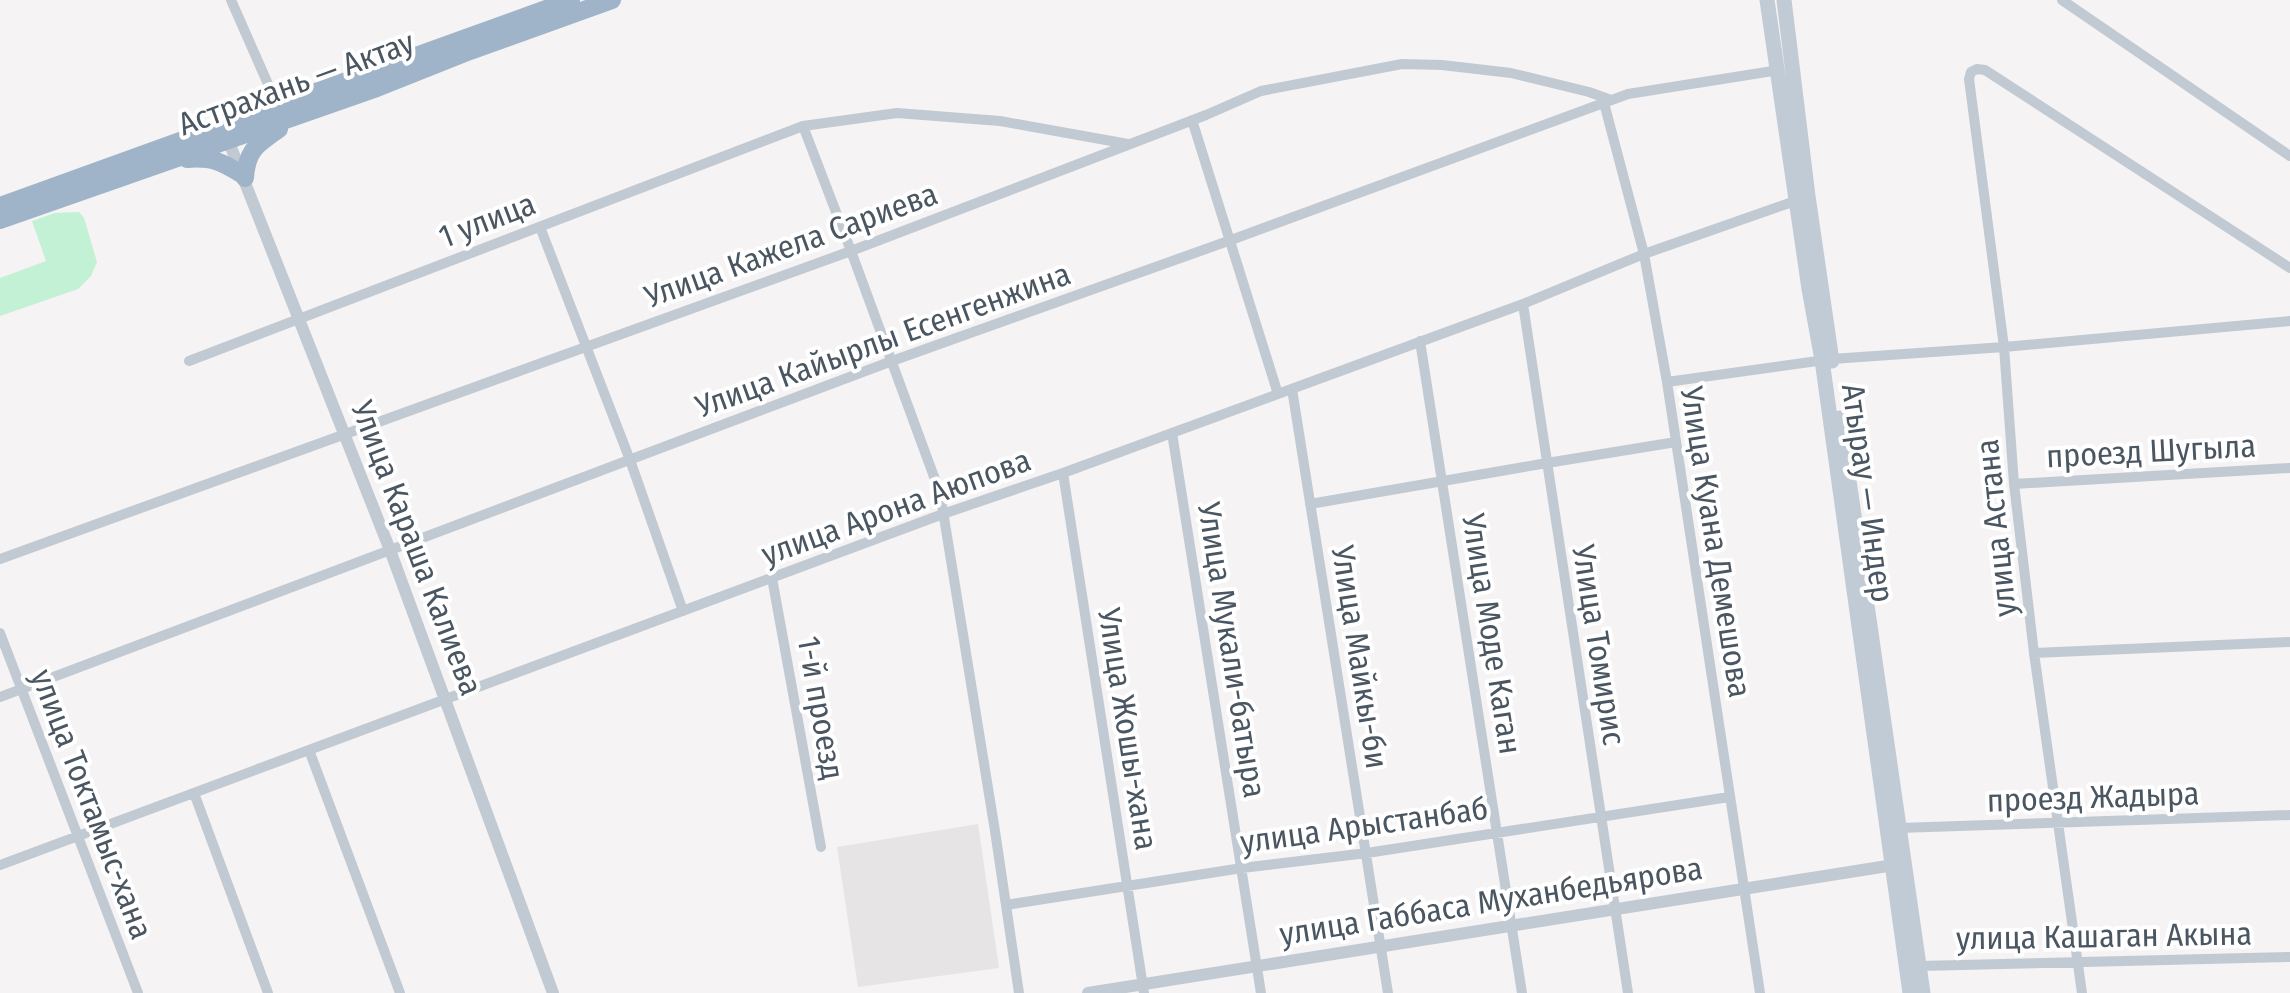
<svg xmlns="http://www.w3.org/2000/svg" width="2290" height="993" font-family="'Fira Sans Condensed',sans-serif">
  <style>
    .education { fill: #e6e4e5 }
    .green { fill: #c3f1d5 }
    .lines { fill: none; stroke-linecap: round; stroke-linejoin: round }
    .minor { stroke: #c1cad2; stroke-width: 10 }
    .tertiary { stroke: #c1cad2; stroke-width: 12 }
    .secondary { stroke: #c1cbd6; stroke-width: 15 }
    .trunk { stroke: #9fb4c9; stroke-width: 18 }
    .labels { text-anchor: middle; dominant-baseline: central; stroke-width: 8; stroke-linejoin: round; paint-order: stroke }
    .street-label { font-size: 32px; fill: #4a5661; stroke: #fff }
  </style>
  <rect width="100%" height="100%" fill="#f5f3f3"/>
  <!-- education -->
  <path class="education" d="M978,824L999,968L858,987L837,847Z"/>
  <!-- green -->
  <path class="green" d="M79,212L84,218L97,262L91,276L78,289L0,316V278L46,261L32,221L55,213Z"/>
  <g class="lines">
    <!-- minor -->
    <path class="minor" d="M231,0L279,109
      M2062,0L2290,156
      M1604,103L1644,254L1667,382L1760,993
      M1192,120L1278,394
      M803,126L851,251L940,493L995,831L1019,993
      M540,227L630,460L683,611
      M1523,304L1628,993
      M1420,341L1522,993
      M189,361L803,126L897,113L1000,121L1128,144
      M1667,382L1832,359L2004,347L2290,321
      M1292,389L1388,993
      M1172,433L1261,993
      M1063,473L1144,993
      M2014,484L2290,468
      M1310,504L1547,463L1676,442
      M0,559L851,251L1206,115L1261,91L1402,64L1442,65L1511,73L1589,92L1611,100
      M772,578L821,847
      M0,633L138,993
      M2034,653L2290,642
      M0,697L892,361L1231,240L1628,94L1779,70
      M309,750L400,993
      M194,793L268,993
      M1899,828L2290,815
      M0,865L943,514L1063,473L1523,304L1644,254L1798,200
      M1006,905L1242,868L1367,853L1729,797
      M1919,966L2290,957
      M2082,993L2034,653L2014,484L2004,347L1969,79L1971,72L1977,69L1985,70L2290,268"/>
    <!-- tertiary -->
    <path class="tertiary" d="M225,132L390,550L553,993
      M1088,993L1900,864"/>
    <!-- secondary -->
    <path class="secondary" d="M1767,0L1809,289L1822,360L1910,993
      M1784,0L1808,196L1832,361
      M1840,418L1923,993"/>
    <!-- trunk -->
    <path class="trunk" d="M187,159C213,157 222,162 243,175
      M245,178C247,149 257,145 279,129
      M0,206L571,0
      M0,220L377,88L470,51L612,0"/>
  </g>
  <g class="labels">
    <!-- street labels -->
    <g class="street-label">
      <text transform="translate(296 83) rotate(-20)">Астрахань — Актау</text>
      <text transform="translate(487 220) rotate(-21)">1 улица</text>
      <text transform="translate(791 245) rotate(-20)">Улица Кажела Сариева</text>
      <text transform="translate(883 340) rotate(-20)">Улица Кайырлы Есенгенжина</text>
      <text transform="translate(2151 451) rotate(-3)">проезд Шугыла</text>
      <text transform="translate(1868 493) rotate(82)">Атырау — Индер</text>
      <text transform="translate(896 507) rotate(-20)">улица Арона Аюпова</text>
      <text transform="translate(1996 528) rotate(-96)">улица Астана</text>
      <text transform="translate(1716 542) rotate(81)">Улица Куана Демешова</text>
      <text transform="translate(417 548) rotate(69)">Улица Караша Калиева</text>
      <text transform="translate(1492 634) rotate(81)">Улица Моде Каган</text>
      <text transform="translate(1599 645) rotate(81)">Улица Томирис</text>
      <text transform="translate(1232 650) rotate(81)">Улица Мукали-батыра</text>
      <text transform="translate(1360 657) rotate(81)">Улица Майкы-би</text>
      <text transform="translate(821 708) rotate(80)">1-й проезд</text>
      <text transform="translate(1128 729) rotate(81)">Улица Жошы-хана</text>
      <text transform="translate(2093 797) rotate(-2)">проезд Жадыра</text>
      <text transform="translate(92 804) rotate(69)">улица Токтамыс-хана</text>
      <text transform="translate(1364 825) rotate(-8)">улица Арыстанбаб</text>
      <text transform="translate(1491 901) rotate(-9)">улица Габбаса Муханбедьярова</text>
      <text transform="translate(2104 936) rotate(-1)">улица Кашаган Акына</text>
    </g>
  </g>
</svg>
